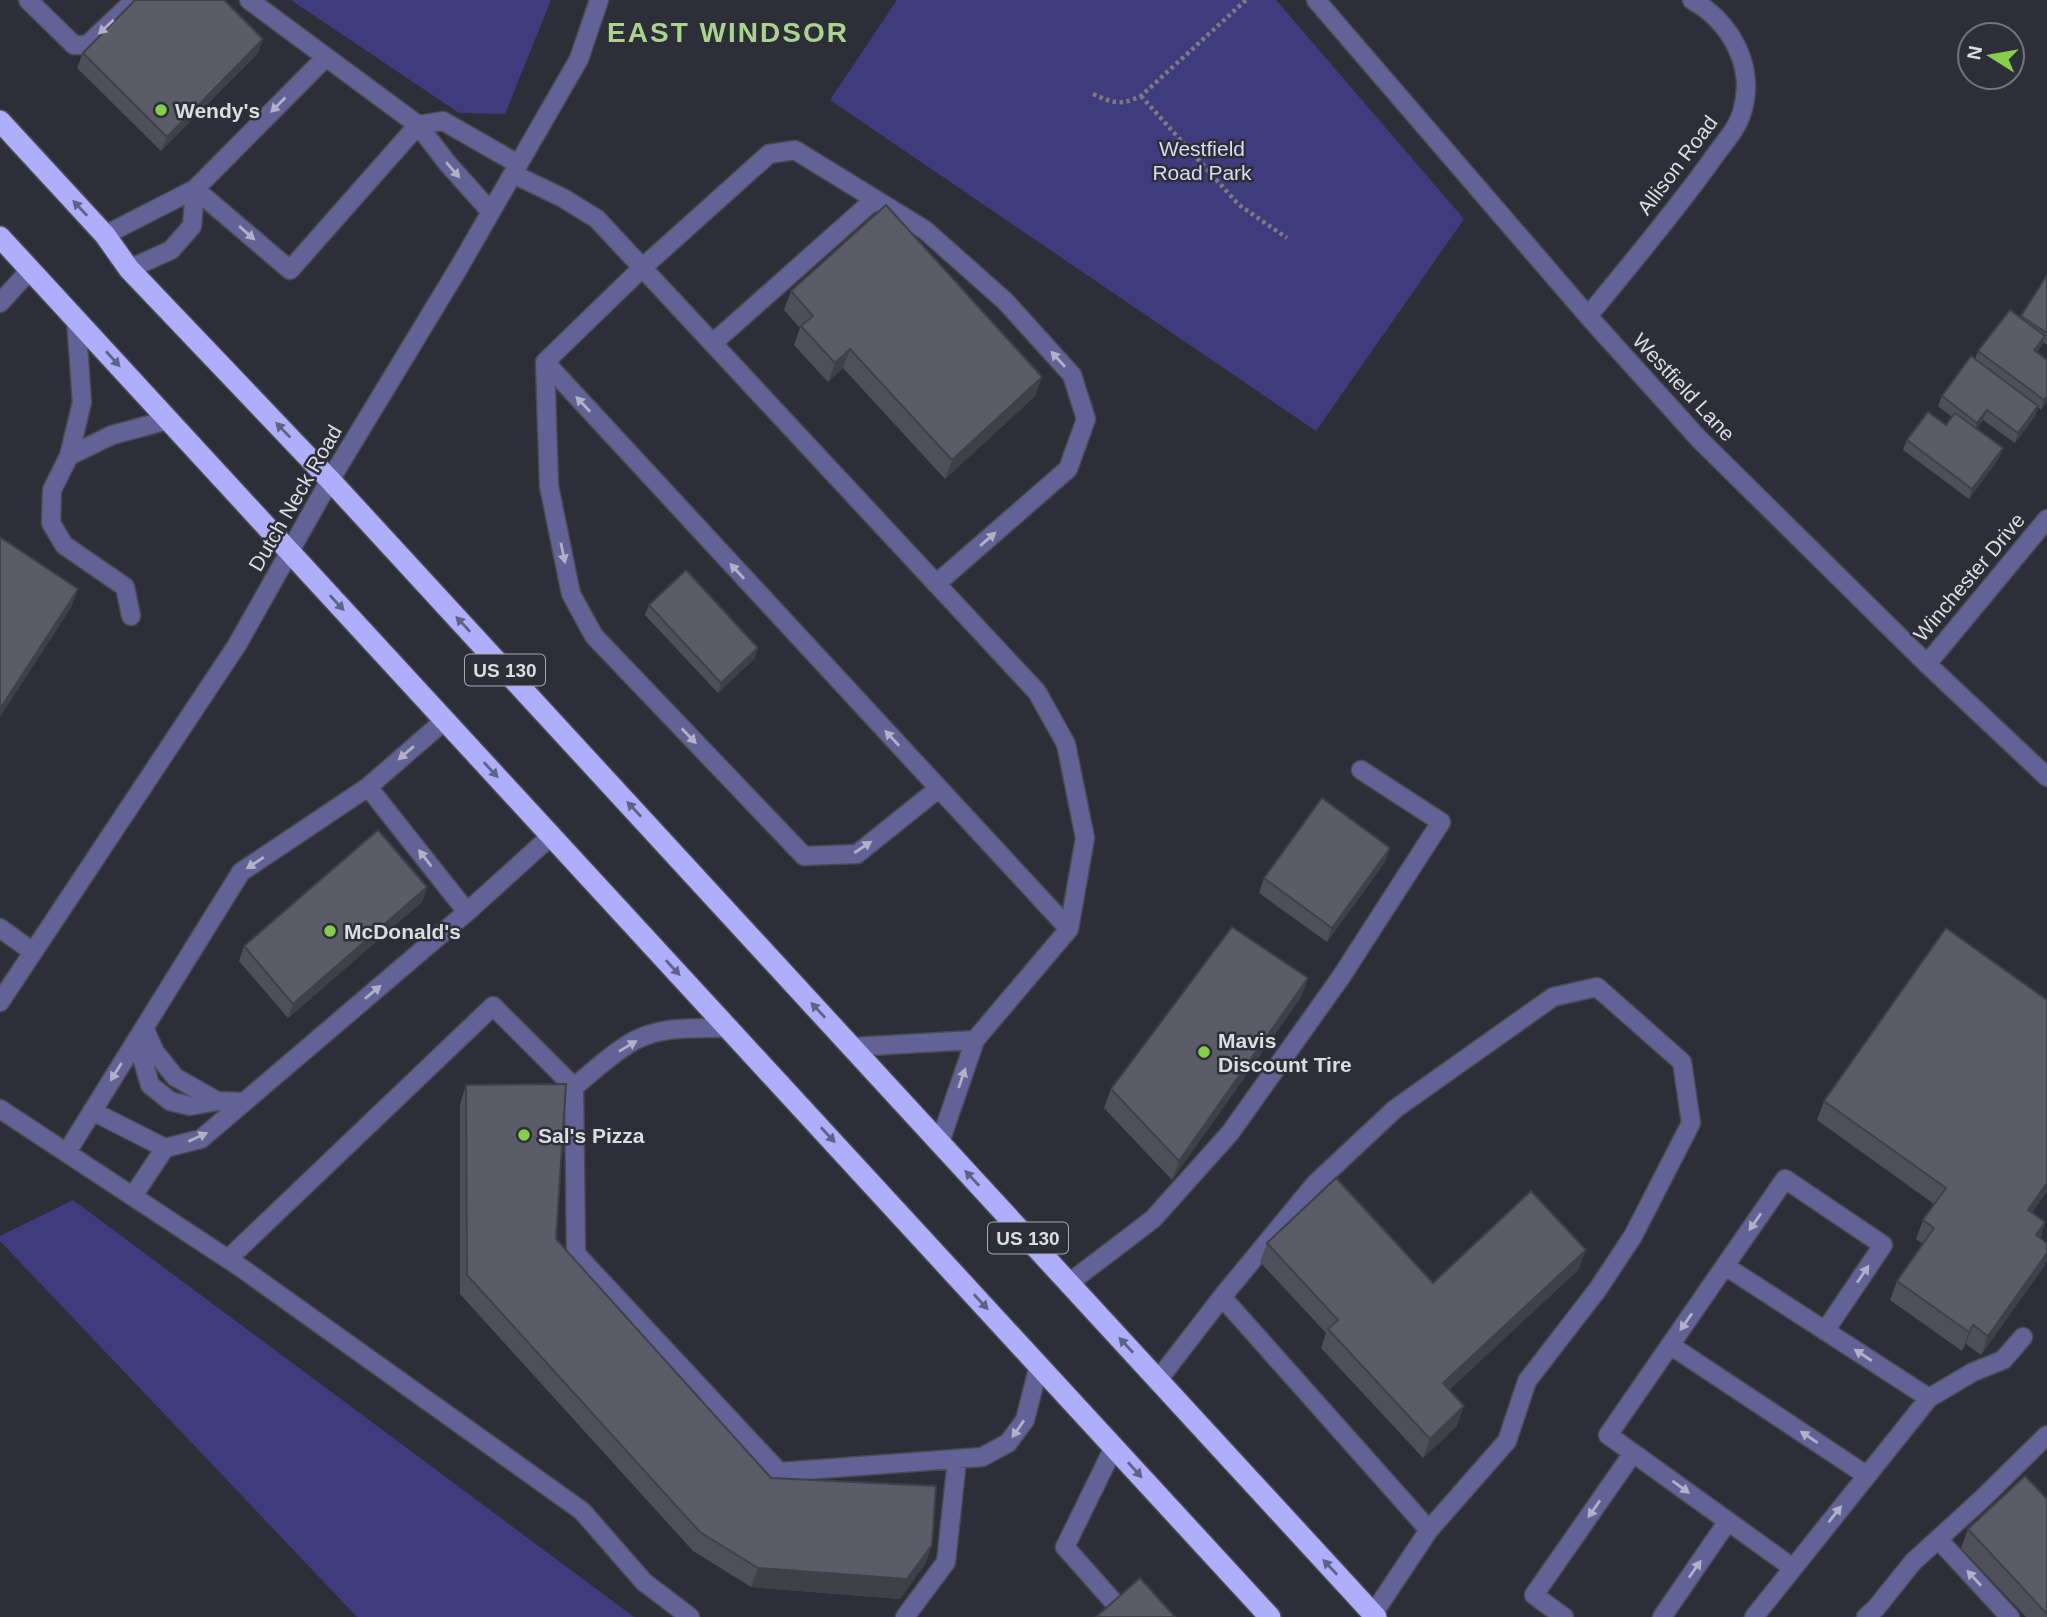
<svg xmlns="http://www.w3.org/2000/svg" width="2047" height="1617" font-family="Helvetica,sans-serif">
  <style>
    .green { fill: #403b7c }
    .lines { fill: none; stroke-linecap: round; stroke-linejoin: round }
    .minor-casing { stroke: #4a4a53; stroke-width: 21 }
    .highway-casing { stroke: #4a4a53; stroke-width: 24 }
    .path { stroke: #7b7b84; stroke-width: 4.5; stroke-dasharray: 3.5 3.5; stroke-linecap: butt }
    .minor { stroke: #636296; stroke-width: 18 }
    .highway { stroke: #aeaefa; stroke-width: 21 }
    .wall { fill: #4e4f59 }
    .shaded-wall { fill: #404048 }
    .building { fill: #5b5c67; stroke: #404048; stroke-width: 2 }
    .oneway { fill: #b2b1c8 }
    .oneway2 { fill: #616186 }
    .poi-dot { fill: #85cf4c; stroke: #2e2e38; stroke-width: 2.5 }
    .labels { text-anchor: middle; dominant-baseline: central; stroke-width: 5; stroke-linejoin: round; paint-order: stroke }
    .shield { fill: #2e2e38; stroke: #a8a8b0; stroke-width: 2 }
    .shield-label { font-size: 19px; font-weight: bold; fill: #dcdce3 }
    .poi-label { font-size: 21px; font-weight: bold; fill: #dcdce3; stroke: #2e2e38; text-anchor: start }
    .park-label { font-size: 21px; fill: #d9daf0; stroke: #2e2e38 }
    .street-label { font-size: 21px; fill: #dcdce3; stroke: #2e2e38 }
    .district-label { font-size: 28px; font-weight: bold; letter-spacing: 2px; fill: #aad390; stroke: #2e2e38 }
  </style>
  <rect width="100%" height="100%" fill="#2e2e38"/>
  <!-- green -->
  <path class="green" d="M291,0H551L505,114L459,113Z
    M897,0H1276L1464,219L1316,431L830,100Z
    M73,1200L634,1617H357L0,1241V1236Z"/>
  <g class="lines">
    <defs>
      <path id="minor" d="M28,0L74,45H87L135,0
        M249,0L418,125L448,164L491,212
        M1316,0L1588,316L1699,439L1927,664L2047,777
        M513,174L563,198L597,219L1037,692L1066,744L1085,838L1069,929L975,1040
        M195,189L290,270L418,125L443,121L518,164
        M105,235L195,189L326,57
        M129,269L171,250L192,226L195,189
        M0,303L30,270
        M1588,316C1630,265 1673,214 1711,161C1721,146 1737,130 1742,112C1756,67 1731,22 1692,0
        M76,319L82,402L69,456L52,490L51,523L64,545L125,587L131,616
        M713,343L875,199
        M545,362L1069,929
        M69,456L112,435L168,420
        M936,584L1068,469L1086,419L1072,375L1005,301L925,230L795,150L769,154L642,268L545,362L549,486L571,594L594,636L804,856L857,854L938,789
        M1927,664L2047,519
        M368,787L445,720
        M0,928L33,952
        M0,1002L237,645L330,480L458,269L579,59L599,0
        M145,1030L155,1052L175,1077L217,1101
        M143,1031L141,1054L150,1085L170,1101L190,1106L217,1101L244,1102
        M852,1047L975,1040L940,1142
        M574,1087C591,1073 608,1057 627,1045C657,1025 695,1028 730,1028
        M0,1109L240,1267L582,1511L644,1582L690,1617
        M92,1111L165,1148L201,1139L467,912L551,836
        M67,1152L241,872L368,787L467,912
        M133,1196L165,1148
        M228,1259L493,1006L574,1087L576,1254L779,1472L982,1457L1008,1443L1025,1420L1039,1365
        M1725,1266L1929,1398L1754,1617
        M1069,1283L1153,1219L1230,1133L1341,977L1441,822L1361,770
        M1222,1297L1429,1530
        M1670,1345L1866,1475
        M1158,1380L1222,1297L1315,1184L1395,1109L1553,997L1597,987L1682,1062L1691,1123L1633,1236L1598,1289L1527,1381L1507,1441L1429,1530L1373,1614
        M1929,1398L1973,1372L2003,1360L2023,1337
        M1114,1447L1065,1547L1127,1617
        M1938,1539L2010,1617
        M1793,1568L1608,1435L1785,1179L1883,1245L1825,1331
        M905,1617L946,1562L957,1460
        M1564,1617L1534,1595L1633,1453
        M1662,1617L1728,1521
        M1866,1617L1876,1608L1913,1562L1983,1498L2047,1435"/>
      <path id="highway" d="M0,121L105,235L129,269L330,480L1376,1617
        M0,237L1270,1617"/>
    </defs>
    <!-- minor casing -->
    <use href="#minor" class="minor-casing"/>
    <!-- highway casing -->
    <use href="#highway" class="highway-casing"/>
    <!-- path -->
    <path class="path" d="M1093,94C1113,103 1120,106 1141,96L1246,0
      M1141,96L1239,205L1287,238"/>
    <!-- minor -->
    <use href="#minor" class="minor"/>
    <!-- highway -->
    <use href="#highway" class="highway"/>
  </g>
  <!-- wall -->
  <path class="wall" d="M83,53H258L161,151L77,68Z
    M2047,275V345L2043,342L2037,352L2047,401L2041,410L2038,407L2035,416L2015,443L1983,420L1977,428L1999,458L1969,499L1903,450L1907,440L1946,425L1952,417L1938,406L1942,396L1975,359L1978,351L2020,317Z
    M791,291L1042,377L1035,396L945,479L843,368L828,382L794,345L800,328L784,310Z
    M649,605L755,658L718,693L645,615Z
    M1385,862L1327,942L1259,893L1264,878Z
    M427,887L422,902L288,1018L239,961L244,946Z
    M1308,978L1301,997L1172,1180L1104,1108L1111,1089Z
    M466,1085L556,1239L771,1478L932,1545L925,1564L900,1599L751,1587L693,1551L460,1294V1104Z
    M1824,1101L2033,1213L2045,1222L2040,1238L2045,1265L1981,1355L1966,1344L1962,1351L1890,1300L1897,1281L1923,1244L1916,1239L1923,1220L1934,1204L1817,1120Z
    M1267,1243L1433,1283L1579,1269L1449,1390L1457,1426L1423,1458L1321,1348L1326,1333L1260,1262Z
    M2047,1499V1617H2026L1961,1548L1968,1529Z"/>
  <!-- shaded-wall -->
  <path class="shaded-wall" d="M263,39L258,53L161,151L167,137Z
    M2045,336L2042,346L2031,360L2034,350Z
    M850,349L843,368L828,382L835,363Z
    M1042,377L1035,396L945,479L952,460Z
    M2047,396V401L2041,410L2044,400Z
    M2038,406L2035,416L2015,443L2018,433Z
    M1987,410L1983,420L1974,433L1977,423Z
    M2003,448L1999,458L1969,499L1972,489Z
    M78,589L71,608L0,717V709Z
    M758,648L755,658L718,693L721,683Z
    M1390,848L1385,862L1327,942L1332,928Z
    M427,887L422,902L288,1018L293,1004Z
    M1308,978L1301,997L1172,1180L1179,1161Z
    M2047,1183V1192L2021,1229L2028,1210Z
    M2045,1222L2038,1241L2036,1235Z
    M1586,1250L1579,1269L1436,1402L1443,1383Z
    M2047,1253V1259L2045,1265L1981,1355L1988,1336Z
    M1973,1325L1966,1344L1962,1351L1969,1332Z
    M1464,1406L1457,1426L1423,1458L1430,1439Z
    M932,1545L925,1564L900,1599L751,1587L758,1568Z"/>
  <!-- building -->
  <path class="building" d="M135,0H224L263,39L167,137L83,53Z
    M886,205L1042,377L952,460L850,349L835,363L801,326L813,316L791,291Z
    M2047,275V333L2021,316Z
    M2010,310L2045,336L2034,350L2047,360V396L2044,400L1978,351Z
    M1971,356L2038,406L2018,433L1987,410L1977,423L1942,396Z
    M1928,412L1946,425L1955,413L2003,448L1972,489L1907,440Z
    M0,537L78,589L0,709Z
    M686,570L758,648L721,683L649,605Z
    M1322,798L1390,848L1332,928L1264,878Z
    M378,830L427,887L293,1004L244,946Z
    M1232,927L1308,978L1179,1161L1111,1089Z
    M1946,928L2047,1000V1183L2028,1210L2045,1222L2036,1235L2047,1243V1253L1988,1336L1973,1325L1969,1332L1897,1281L1934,1228L1923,1220L1946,1188L1824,1101Z
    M566,1084L556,1239L771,1478L936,1486L932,1545L907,1579L758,1568L700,1532L467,1275L466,1085Z
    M1336,1178L1433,1283L1531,1191L1586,1250L1443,1383L1464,1406L1430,1439L1328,1329L1338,1320L1267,1243Z
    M2025,1476L2047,1499V1614L1968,1529Z
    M1140,1578L1175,1617H1096Z"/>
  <!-- one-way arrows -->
  <defs><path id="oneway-solid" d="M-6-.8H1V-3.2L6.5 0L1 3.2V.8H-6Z" transform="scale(1.75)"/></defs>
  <g class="oneway">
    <use href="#oneway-solid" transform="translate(106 27) rotate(137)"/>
    <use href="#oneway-solid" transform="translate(278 105) rotate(135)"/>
    <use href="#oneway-solid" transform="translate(453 170) rotate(49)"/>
    <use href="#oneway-solid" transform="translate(247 233) rotate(41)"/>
    <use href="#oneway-solid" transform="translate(1058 359) rotate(-132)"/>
    <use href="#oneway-solid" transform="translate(583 404) rotate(-133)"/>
    <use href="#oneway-solid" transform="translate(988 539) rotate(-41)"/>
    <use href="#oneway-solid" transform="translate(563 553) rotate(78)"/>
    <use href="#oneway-solid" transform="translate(737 571) rotate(-133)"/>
    <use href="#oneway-solid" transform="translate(689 736) rotate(46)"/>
    <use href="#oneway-solid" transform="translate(892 738) rotate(-133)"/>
    <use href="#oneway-solid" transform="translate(406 753) rotate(139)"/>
    <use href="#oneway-solid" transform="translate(863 847) rotate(-34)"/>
    <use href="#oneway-solid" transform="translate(425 858) rotate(-128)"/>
    <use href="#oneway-solid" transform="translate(255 863) rotate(146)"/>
    <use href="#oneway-solid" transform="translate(373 992) rotate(-40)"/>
    <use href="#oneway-solid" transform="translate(628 1046) rotate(-31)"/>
    <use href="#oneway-solid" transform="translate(116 1072) rotate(122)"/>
    <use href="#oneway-solid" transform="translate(962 1078) rotate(-71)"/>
    <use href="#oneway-solid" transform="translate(198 1137) rotate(-25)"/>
    <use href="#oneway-solid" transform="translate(1755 1222) rotate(125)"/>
    <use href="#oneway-solid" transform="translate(1863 1274) rotate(-56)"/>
    <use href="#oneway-solid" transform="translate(1686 1322) rotate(125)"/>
    <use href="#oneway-solid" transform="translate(1863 1355) rotate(-147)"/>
    <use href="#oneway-solid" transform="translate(1018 1429) rotate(125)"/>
    <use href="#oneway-solid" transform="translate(1809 1437) rotate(-146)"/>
    <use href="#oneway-solid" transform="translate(1681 1487) rotate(36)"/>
    <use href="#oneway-solid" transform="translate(1594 1509) rotate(125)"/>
    <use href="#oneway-solid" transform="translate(1835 1514) rotate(-52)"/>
    <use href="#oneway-solid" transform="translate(1695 1569) rotate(-55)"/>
    <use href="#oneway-solid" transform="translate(1974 1578) rotate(-133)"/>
  </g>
  <g class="oneway2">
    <use href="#oneway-solid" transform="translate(80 208) rotate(-133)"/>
    <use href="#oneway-solid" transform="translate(113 359) rotate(48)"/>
    <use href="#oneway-solid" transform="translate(283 430) rotate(-134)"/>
    <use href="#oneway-solid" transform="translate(337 603) rotate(47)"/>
    <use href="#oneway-solid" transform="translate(463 624) rotate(-133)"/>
    <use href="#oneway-solid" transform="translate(491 770) rotate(47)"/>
    <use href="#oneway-solid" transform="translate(634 809) rotate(-133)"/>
    <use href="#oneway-solid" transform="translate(673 968) rotate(47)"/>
    <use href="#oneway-solid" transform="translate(818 1010) rotate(-133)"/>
    <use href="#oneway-solid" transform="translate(828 1135) rotate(47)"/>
    <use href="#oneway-solid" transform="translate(972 1178) rotate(-133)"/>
    <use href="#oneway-solid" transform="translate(981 1302) rotate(47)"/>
    <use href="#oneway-solid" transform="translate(1126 1345) rotate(-133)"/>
    <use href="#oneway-solid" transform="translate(1135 1470) rotate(48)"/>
    <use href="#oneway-solid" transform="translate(1330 1567) rotate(-133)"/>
  </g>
  <!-- markers -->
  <g class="poi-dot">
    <circle cx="161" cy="110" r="7"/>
    <circle cx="330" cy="931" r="7"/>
    <circle cx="1204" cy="1052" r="7"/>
    <circle cx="524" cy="1135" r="7"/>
  </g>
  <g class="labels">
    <!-- shield labels -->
    <g class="shield">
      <rect x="465" y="654.5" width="80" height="31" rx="5"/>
      <rect x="988" y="1222.5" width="80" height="31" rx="5"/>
    </g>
    <g class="shield-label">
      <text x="505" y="670">US 130</text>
      <text x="1028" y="1238">US 130</text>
    </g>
    <!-- poi labels -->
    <g class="poi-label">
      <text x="175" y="110">Wendy's</text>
      <text x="344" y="931">McDonald's</text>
      <text x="1218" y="1040">Mavis<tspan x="1218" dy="24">Discount Tire</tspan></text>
      <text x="538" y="1135">Sal's Pizza</text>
    </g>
    <!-- park labels -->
    <g class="park-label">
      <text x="1202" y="148">Westfield<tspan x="1202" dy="24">Road Park</tspan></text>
    </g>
    <!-- street labels -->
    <g class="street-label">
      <text transform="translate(1677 165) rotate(-53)">Allison Road</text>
      <text transform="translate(1684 387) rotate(47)">Westfield Lane</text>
      <text transform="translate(295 498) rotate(-60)">Dutch Neck Road</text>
      <text transform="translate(1969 577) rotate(-50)">Winchester Drive</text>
    </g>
    <!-- district labels -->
    <g class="district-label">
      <text x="728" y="32">EAST WINDSOR</text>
    </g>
  </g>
  <!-- north arrow -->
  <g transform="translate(1991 56) rotate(281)"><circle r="33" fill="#2e2e38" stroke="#74747c" stroke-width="2"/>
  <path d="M0-5L12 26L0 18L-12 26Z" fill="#85cf4c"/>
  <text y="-10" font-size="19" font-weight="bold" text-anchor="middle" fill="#dcdce3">N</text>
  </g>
</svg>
